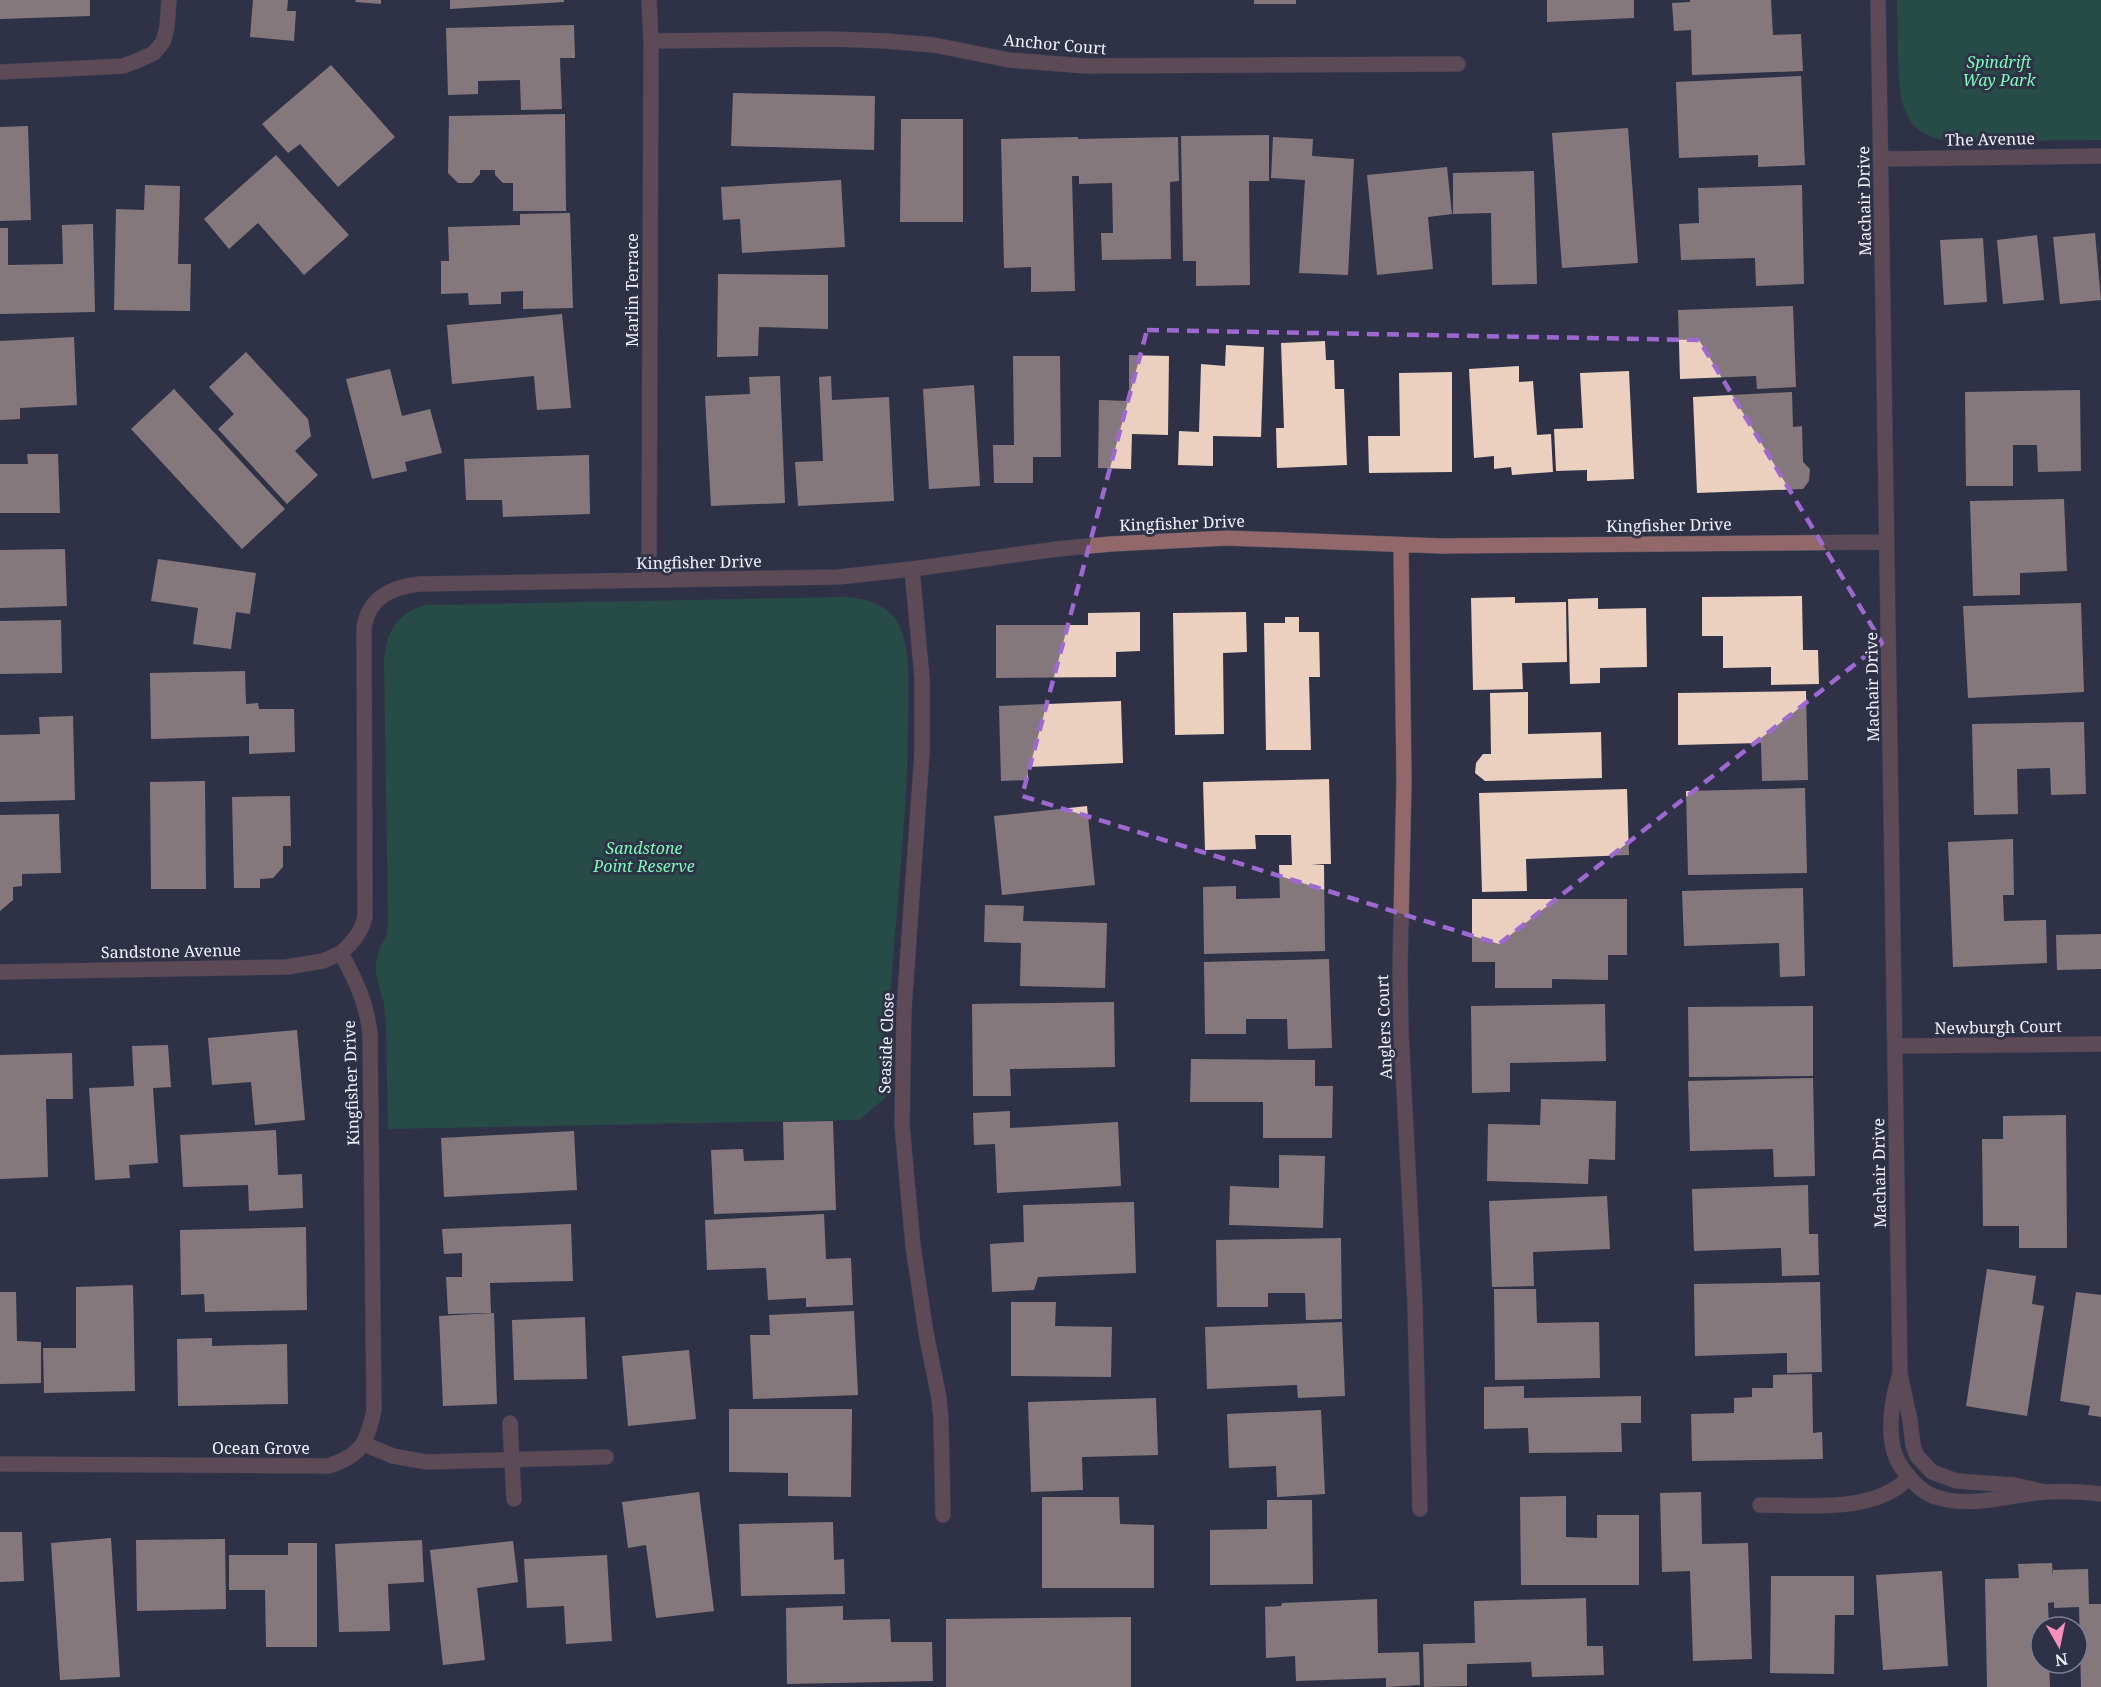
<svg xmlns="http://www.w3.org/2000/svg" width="2101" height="1687" font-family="'Noto Serif',serif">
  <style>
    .green { fill: #1e6a46 }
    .building { fill: #ebcfbf }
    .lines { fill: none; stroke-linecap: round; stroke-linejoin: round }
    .lane-casing { stroke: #4e5164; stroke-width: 16 }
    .street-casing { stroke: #4e5164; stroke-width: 16 }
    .lane { stroke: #93686a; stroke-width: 15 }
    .street { stroke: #93686a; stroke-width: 15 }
    .marked { fill: none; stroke: #9e68d2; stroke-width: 4.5; stroke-dasharray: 12 8; stroke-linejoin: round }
    .labels { text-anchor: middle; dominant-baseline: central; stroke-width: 6; stroke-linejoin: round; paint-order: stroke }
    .street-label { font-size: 16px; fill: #f1f3fe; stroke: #2f3247 }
    .park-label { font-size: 16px; font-style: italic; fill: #7bfdb8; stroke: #2f3247 }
  </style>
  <rect width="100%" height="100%" fill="#2f3247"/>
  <!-- green -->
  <path class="green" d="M1897,0H2101V140L1948,141C1900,134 1899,97 1898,56C1898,37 1897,19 1897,0Z
    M845,597C866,598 889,605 899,625C911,647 909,695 908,720C908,800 899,880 893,961C889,1006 887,1052 886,1097L859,1120L388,1129L386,1027L384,1004L376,975V962L379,949L386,937L388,923L384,662C386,632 396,613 426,605Z"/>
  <!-- building -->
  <path class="building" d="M0,0H90V16L0,19Z
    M253,0H288L287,11H296L294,41L250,37Z
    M356,0H381V4L355,2Z
    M450,0H564V2L450,9Z
    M1254,0H1296V4H1254Z
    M1547,0H1634V18L1547,22Z
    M1690,0H1771L1773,35L1801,34L1803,71L1692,75L1691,30L1674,31L1672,3L1690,2Z
    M574,25L575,58H560L562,109L521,110L520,80L478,81V94L448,95L446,28Z
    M331,65L395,137L338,187L300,144L288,153L262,124Z
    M1801,76L1805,165L1758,167V155L1679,158L1676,82Z
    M733,93L875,96L874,150L731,146Z
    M565,114L566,211H513V183H503L495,175V170H480V174L472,183H458L448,173L449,116Z
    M901,119H963V222H900Z
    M28,126L31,220L0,221V127Z
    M1628,128L1638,263L1562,268L1552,133Z
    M1269,135V181H1249L1250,285L1196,286V261H1183L1181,136Z
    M1078,137V139L1178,137L1179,181L1170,182L1171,259L1102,260L1101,233H1113L1112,183L1079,184V176H1072L1075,291L1031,292V267L1004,268L1001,139Z
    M1273,137L1313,139L1312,156L1354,159L1348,275L1299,273L1305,180L1271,178Z
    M276,155L349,235L304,275L258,223L229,249L204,219Z
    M1447,167L1452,214L1428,217L1433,269L1377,275L1367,175Z
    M1534,171L1537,284L1492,285L1491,213L1453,214V173Z
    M841,180L845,247L742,253L740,219L723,220L721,187Z
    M145,185L180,186L178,264H191L190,311L114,310L116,209L144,210Z
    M1802,185L1804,284L1756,286L1755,258L1681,260L1679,224L1699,223L1698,188Z
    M570,213L573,308L523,309V291L501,292V304L469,305L468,293L441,294V261H449L448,227L520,225V214Z
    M93,224L95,312L0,314V228H8V265L63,264L62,225Z
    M2095,233L2101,300L2060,304L2053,237Z
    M2037,235L2044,300L2003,304L1997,240Z
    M1983,238L1987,302L1944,305L1940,240Z
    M718,274L828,275V329L759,327L758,356L717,357Z
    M1793,306L1796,387L1757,389L1756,376L1680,379L1678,310Z
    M562,314L571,408L537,410L534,376L452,384L447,325Z
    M74,337L77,405L20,408V419L0,420V341Z
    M1325,341L1326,360H1334L1335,389H1344L1347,465L1277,468L1276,428H1284L1281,343Z
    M1226,345L1264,347L1261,437L1213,436V466L1178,465L1179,431L1199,432L1201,364L1225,366Z
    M246,352L308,419L311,436L295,451L318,475L287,504L218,429L234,414L209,387Z
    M1129,355L1169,356L1168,435L1132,434L1131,469L1098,468L1099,400L1129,401Z
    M1013,356H1060L1061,457H1033V483H994L993,445H1014Z
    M1519,366V382L1533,381L1537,435L1551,434L1553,472L1512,475L1511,467L1494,469V456L1474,458L1469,369Z
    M390,369L402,416L430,409L442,453L405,462L407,471L372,479L346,379Z
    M1629,371L1634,479L1587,481V470L1556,471L1554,429L1583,428L1580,373Z
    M1452,372V472L1369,473L1368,436H1400L1399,373Z
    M780,376L785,503L711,506L705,396L750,394L749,377Z
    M831,376L832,400L889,397L894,501L798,506L795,462L823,461L819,377Z
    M974,385L980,486L929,489L923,389Z
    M174,389L285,509L242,549L131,429Z
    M2080,390L2081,471L2038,472L2037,445H2013V486H1966L1965,392Z
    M1792,392L1793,427L1802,426L1803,462L1810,469L1809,481L1803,489L1697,493L1693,397Z
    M27,454H58L60,513H0V464H28Z
    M589,455L590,514L503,517L502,500H466L464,459Z
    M2064,499L2067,571L2020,573V595L1973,596L1970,501Z
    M65,549L67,606L0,608V550Z
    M158,559L256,573L250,614L236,612L231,649L193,644L198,608L151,601Z
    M1802,596L1803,650H1818L1819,684L1771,685V667L1723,668V636H1702V597Z
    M1515,597V603L1566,602L1567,662L1522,663L1523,689L1473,690L1471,598Z
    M1598,598V609L1646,608L1647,667L1600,668V683L1570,684L1568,599Z
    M2081,603L2084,692L1968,698L1963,606Z
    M1140,612V651L1116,652V677L996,678V625H1088V613Z
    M1246,612L1247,652L1223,653L1224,734L1175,735L1173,613Z
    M1285,617H1299V632H1319L1320,677H1309L1311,750H1266L1264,623H1285Z
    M61,620L62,673L0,674V621Z
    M245,671L246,704L258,703L259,709H294L295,752L249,754V736L151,739L150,673Z
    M1806,691L1808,780L1762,781L1761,743L1678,745V693Z
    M1528,692V734L1601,732L1602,778L1485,781L1475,773L1476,763L1483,754H1491L1490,693Z
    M1121,701L1123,763L1028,767V780L1001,781L999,706Z
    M73,716L75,800L0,802V735L40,734L39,717Z
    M2084,722L2086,794L2051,795L2050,768L2017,769L2018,814L1974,815L1972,724Z
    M1329,779L1331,864H1311L1324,865L1325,951L1204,954L1203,887L1236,886V899L1280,898L1279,865H1292L1291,835H1255L1256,849L1205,850L1203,782Z
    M205,781L206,889H151L150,782Z
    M1805,788L1807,873L1688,875L1686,791Z
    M1627,789L1629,855L1526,859L1527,891L1482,892L1479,793Z
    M290,796L291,846H283V867L273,878L260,879V888H234L232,797Z
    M1087,806L1095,885L1002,895L994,816Z
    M59,814L61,873L22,874V886L13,887V900L0,911V815Z
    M2013,839L2014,895H2003L2004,921L2046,920L2047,963L1953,967L1948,842Z
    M1803,888L1805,976L1780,977L1779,943L1684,946L1682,891Z
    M1472,899H1627V955H1608V980L1552,979V988H1495V962H1472Z
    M985,905L1024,906L1023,921L1107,923L1105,988L1020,986L1021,943L984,942Z
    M2101,934V969L2057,970L2056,935Z
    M1329,959L1332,1048L1288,1049L1287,1019H1246V1034H1205L1204,962Z
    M1114,1002L1115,1067L1010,1069L1011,1096H973L972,1004Z
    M1605,1004L1606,1061L1510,1063V1092L1472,1093L1471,1006Z
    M1813,1006V1076L1689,1077L1688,1007Z
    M297,1030L305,1120L255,1125L251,1082L212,1085L208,1038Z
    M168,1045L171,1087L153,1088L158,1163L129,1165L130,1178L95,1180L89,1088L134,1086L132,1046Z
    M72,1053L73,1099H46L48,1177L0,1179V1055Z
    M1191,1059L1315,1060V1086H1333L1332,1138H1263V1102H1190Z
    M1813,1078L1815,1176L1774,1177L1773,1149L1690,1151L1688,1081Z
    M1541,1099L1616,1101L1615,1160L1589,1159L1588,1184L1487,1181L1488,1124L1540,1125Z
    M1010,1111V1128L1118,1122L1121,1186L997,1193L995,1144L974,1145L973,1113Z
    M2066,1115L2067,1248H2019V1226H1983L1982,1139H2003V1116Z
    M833,1121L836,1210L714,1214L711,1150L743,1149L744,1161L784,1160L783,1122Z
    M276,1130L278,1175L302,1174L303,1208L249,1211L248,1185L183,1187L180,1135Z
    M574,1131L577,1190L444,1197L441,1138Z
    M1279,1155L1325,1156L1323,1228L1229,1225L1230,1186L1279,1188Z
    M1808,1185L1809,1234H1818L1819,1275L1782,1276L1781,1248L1694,1251L1692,1189Z
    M1607,1196L1610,1249L1533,1252L1534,1286L1492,1287L1489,1201Z
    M1134,1202L1136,1273L1038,1277L1034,1290L992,1292L990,1244L1024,1242L1023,1205Z
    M824,1214L826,1259L851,1258L853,1305L806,1307V1298L768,1300L766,1268L707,1270L705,1220Z
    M571,1224L573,1281L490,1283L491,1313L448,1314L446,1277H462V1253L444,1254L442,1229Z
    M306,1227L307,1310L205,1312L204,1294L181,1295L180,1230Z
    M1341,1238L1342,1319L1306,1320L1305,1293H1268V1307H1217L1216,1240Z
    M1987,1269L2036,1276L2032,1304L2044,1306L2027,1416L1966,1406Z
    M1820,1282L1822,1372L1787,1373V1353L1695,1356L1694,1284Z
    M133,1285L135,1391L44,1393L43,1348H76V1287Z
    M1494,1289H1536L1537,1323L1599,1322L1600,1378L1495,1380Z
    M0,1292H16L17,1341L41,1342V1383L0,1384Z
    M2076,1292L2101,1295V1417L2088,1415L2090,1406L2060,1401Z
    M1011,1302H1056L1055,1326L1112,1327L1111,1377L1011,1376Z
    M854,1311L858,1395L753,1399L750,1335H770L769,1315Z
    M494,1313L497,1404L443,1406L439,1316Z
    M585,1317L587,1379L514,1380L512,1320Z
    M1342,1322L1345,1396L1298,1398L1297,1385L1207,1389L1205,1327Z
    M212,1338V1346L287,1344L288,1404L178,1406L177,1339Z
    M689,1350L696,1419L628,1426L622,1356Z
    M1812,1374L1813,1433L1822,1432L1823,1459L1692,1461L1691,1414L1734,1413V1398L1752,1397V1388H1773V1375Z
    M1524,1386V1398L1641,1396V1423H1621L1622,1452L1529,1453L1528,1428L1484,1429V1387Z
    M1156,1398L1158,1455L1082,1457L1083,1490L1031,1492L1028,1402Z
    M729,1409H852L851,1497L788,1496V1473L729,1472Z
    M1321,1410L1325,1494L1277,1497L1276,1466L1229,1468L1227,1414Z
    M699,1492L714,1611L656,1618L646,1545L628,1548L622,1502Z
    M1701,1492L1702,1544L1748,1543L1752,1659L1693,1661L1690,1571L1662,1572L1660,1493Z
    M1566,1496V1537L1597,1538V1515H1639V1585H1521L1520,1497Z
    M1042,1497H1119L1120,1524L1154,1525V1588H1042Z
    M1267,1500H1312L1313,1584L1210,1585V1530L1267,1529Z
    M833,1522L834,1560L844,1559L845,1594L741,1596L739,1524Z
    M0,1532H22L24,1581L0,1582Z
    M111,1538L120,1677L60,1680L51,1543Z
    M225,1539L226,1609L137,1611L136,1540Z
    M422,1540L424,1582L388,1584L390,1631L339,1632L335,1544Z
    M513,1541L518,1582L477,1588L485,1660L443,1665L430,1550Z
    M288,1543H317V1647H266L265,1590H229V1555H288Z
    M607,1555L612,1641L566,1644L564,1606L527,1608L524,1559Z
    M2052,1563L2053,1578V1570L2088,1569L2089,1604H2101V1687H2081L2079,1607L2054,1608V1602L2048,1603L2049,1627H2041V1663H2049L2050,1687H1987L1985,1579L2019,1578L2018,1564Z
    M1942,1571L1948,1666L1883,1670L1876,1575Z
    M1771,1576H1854V1615H1835L1834,1674L1770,1673Z
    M1586,1598L1587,1646H1603L1604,1675L1532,1677L1531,1662L1467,1664V1686L1424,1687L1423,1644L1475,1643L1474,1601Z
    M1377,1599L1378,1653L1419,1652L1420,1685L1386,1687V1678L1296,1681L1295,1656L1266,1658L1265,1607L1281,1606L1282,1603Z
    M843,1606V1620L890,1619L891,1642H932L933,1681L787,1684L786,1608Z
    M1131,1617V1687H946V1619Z"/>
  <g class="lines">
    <defs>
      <path id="lane" d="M510,1423L514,1499
        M364,1444L393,1456L426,1462L606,1457
        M1760,1505C1808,1505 1872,1514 1909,1478"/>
      <path id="street" d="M1878,0L1900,1374L1910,1420L1913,1445L1917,1456L1932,1472L1957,1481L2014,1485L2045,1492
        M651,41L832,39L886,41L934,45L1009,60L1085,66L1458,64
        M0,72L105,67L123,66L139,60L154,53L163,42L167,27L169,0
        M1880,159L2101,156
        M1401,545L1404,781L1400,969L1401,1031L1415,1305L1420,1509
        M912,569L922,678V753L904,1009L902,1125L913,1246L926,1333L939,1398L941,1420L943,1515
        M649,580L651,41L649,0
        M0,972L287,967L323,961L341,953
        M1895,1046L2101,1044
        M1900,1374C1891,1401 1884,1443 1902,1468C1910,1479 1922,1493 1936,1497C1972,1509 2010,1494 2046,1492C2064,1491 2083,1492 2101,1494
        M0,1464L328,1466C361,1456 367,1443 374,1410L370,1033C366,1001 356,981 341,953C353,942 361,933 365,917L364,627C369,597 392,587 420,584L838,577L912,569L1057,549L1111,544L1227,538L1441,546L1887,542"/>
    </defs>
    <!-- lane casing -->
    <use href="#lane" class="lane-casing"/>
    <!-- street casing -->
    <use href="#street" class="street-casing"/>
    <!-- lane -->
    <use href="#lane" class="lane"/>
    <!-- street -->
    <use href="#street" class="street"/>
  </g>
  <!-- marked area -->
  <path d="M0 0H2101V1687H0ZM1147,330L1699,340L1882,643L1499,944L1022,796Z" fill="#2f3247" fill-opacity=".55" fill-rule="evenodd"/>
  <path class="marked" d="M1147,330L1699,340L1882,643L1499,944L1022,796Z"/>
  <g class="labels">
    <!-- street labels -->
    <g class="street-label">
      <text transform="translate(1055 44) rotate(5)">Anchor Court</text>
      <text transform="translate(1990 139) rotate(-1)">The Avenue</text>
      <text transform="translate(1864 201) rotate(-91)">Machair Drive</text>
      <text transform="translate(632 290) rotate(-90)">Marlin Terrace</text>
      <text transform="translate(1182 523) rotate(-2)">Kingfisher Drive</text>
      <text transform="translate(1669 525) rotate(-1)">Kingfisher Drive</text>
      <text transform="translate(699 562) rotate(-1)">Kingfisher Drive</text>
      <text transform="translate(1872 687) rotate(-91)">Machair Drive</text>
      <text transform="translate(171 951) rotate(-1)">Sandstone Avenue</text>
      <text transform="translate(1384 1027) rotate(-92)">Anglers Court</text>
      <text transform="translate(1998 1027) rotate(-1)">Newburgh Court</text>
      <text transform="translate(886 1043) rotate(-88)">Seaside Close</text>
      <text transform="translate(351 1083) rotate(-92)">Kingfisher Drive</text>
      <text transform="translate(1879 1173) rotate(-91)">Machair Drive</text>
      <text x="261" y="1448">Ocean Grove</text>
    </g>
    <!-- park labels -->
    <g class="park-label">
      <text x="1999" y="62">Spindrift<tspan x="1999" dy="18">Way Park</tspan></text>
      <text x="644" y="848">Sandstone<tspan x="644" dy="18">Point Reserve</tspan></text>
    </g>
  </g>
  <!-- north arrow -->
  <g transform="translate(2059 1645) rotate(171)"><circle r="28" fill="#2f3247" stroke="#7d7f90" stroke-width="1.5"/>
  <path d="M0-4.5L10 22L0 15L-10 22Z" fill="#fe8ebb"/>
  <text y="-9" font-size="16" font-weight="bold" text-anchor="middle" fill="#f1f3fe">N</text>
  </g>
</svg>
